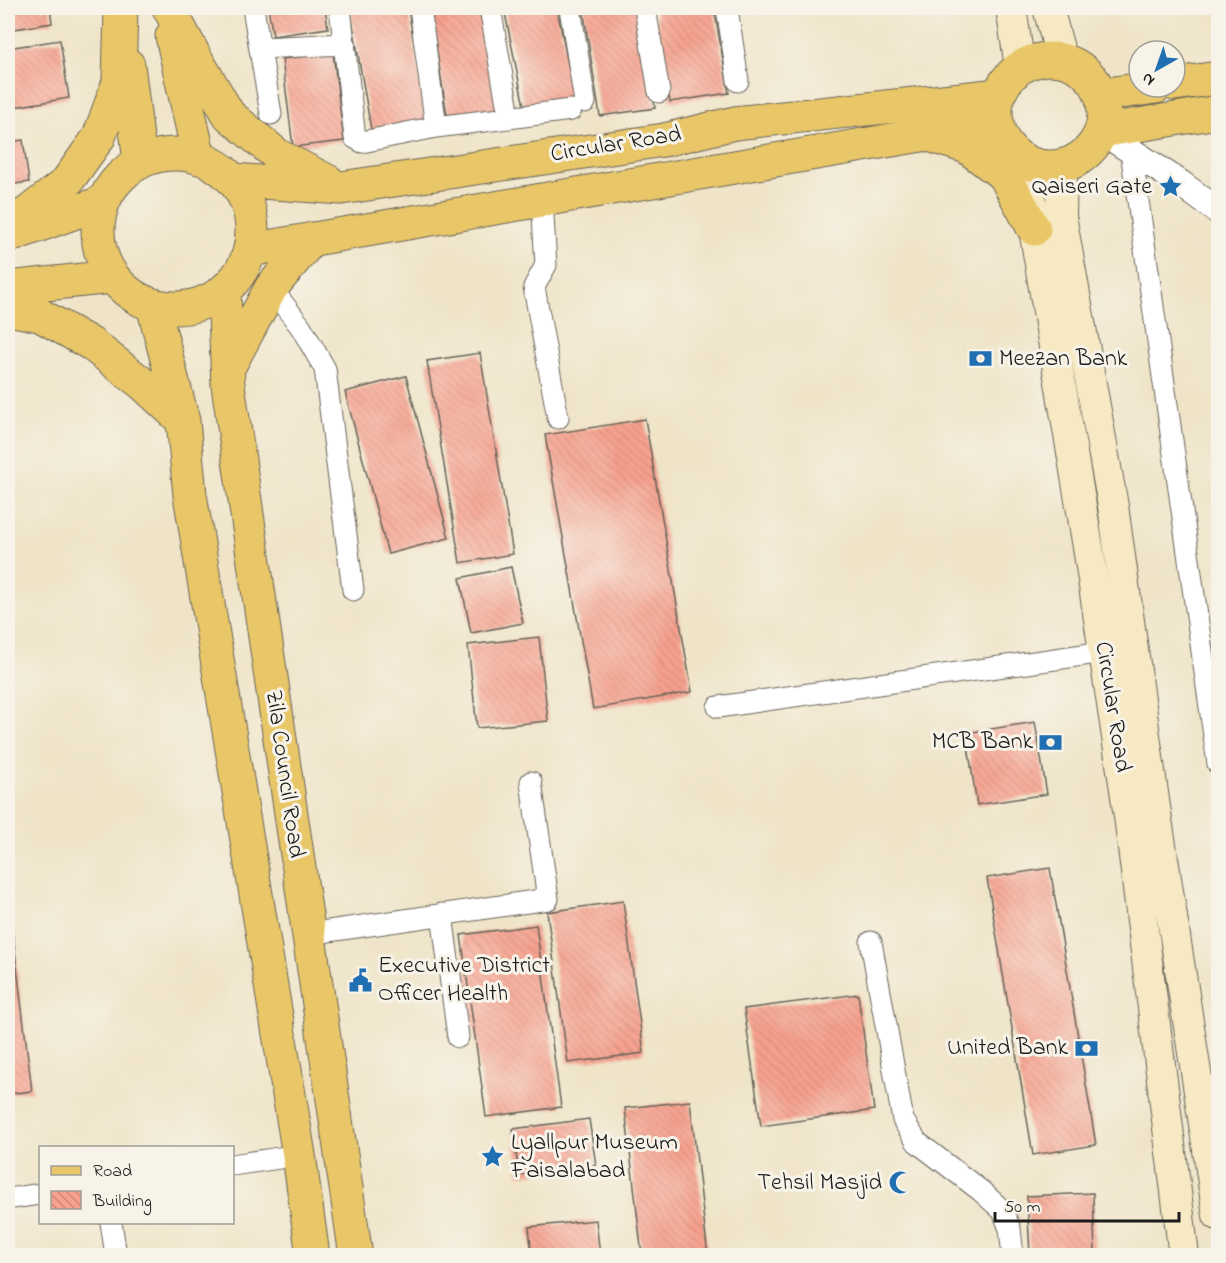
<svg xmlns="http://www.w3.org/2000/svg" width="1226" height="1263" font-family="'Indie Flower',sans-serif">
  <style>
    .building { fill: url(#building-back-hatch) }
    .lines { fill: none; stroke-linecap: round; stroke-linejoin: round }
    .minor-casing { stroke: #666258; stroke-width: 23 }
    .tertiary-casing { stroke: #666258; stroke-width: 28 }
    .secondary-casing { stroke: #666258; stroke-width: 32 }
    .primary-casing { stroke: #666258; stroke-width: 35 }
    .minor { stroke: #fff; stroke-width: 21 }
    .tertiary { stroke: #fff; stroke-width: 26 }
    .secondary { stroke: #f6e9c3; stroke-width: 30 }
    .primary { stroke: #e9c769; stroke-width: 33 }
    .labels { text-anchor: middle; dominant-baseline: central; stroke-width: 6; stroke-linejoin: round; paint-order: stroke }
    .street-label { font-size: 24px; fill: #1c1c1c; stroke: #f7f3e8 }
    .poi-label { font-size: 24px; fill: #1c1c1c; stroke: #f7f3e8; text-anchor: end }
  </style>
  <defs>
    <pattern id="building-back-hatch" width="6" height="6" patternUnits="userSpaceOnUse" patternTransform="scale(1.5)"><rect width="6" height="6" fill="#f7a18e"/><path d="M-1 5l2 2M0 0l6 6M5-1l2 2" fill="none" stroke="#d38a7a"/></pattern>
  </defs>
  <rect width="100%" height="100%" fill="#f7f3e8"/>
  <filter id="ink" filterUnits="userSpaceOnUse"><feTurbulence type="fractalNoise" baseFrequency=".0167" numOctaves="2"/><feDisplacementMap in="SourceGraphic" scale="12" xChannelSelector="R" yChannelSelector="G"/><feConvolveMatrix kernelMatrix="1 2 1 2 8 2 1 2 1" color-interpolation-filters="sRGB"/></filter>
  <filter id="wash" filterUnits="userSpaceOnUse"><feTurbulence type="fractalNoise" baseFrequency=".008" numOctaves="4" result="noise"/><feDisplacementMap in="SourceGraphic" scale="24" xChannelSelector="R" yChannelSelector="G"/><feGaussianBlur stdDeviation="1.35" result="paint"/><feColorMatrix in="noise" values="0 0 0 0 0 0 0 0 0 0 0 0 0 0 0 0 0 1.4 0 .05"/><feComposite in="paint" operator="in"/></filter>
  <g filter="url(#wash)">
    <rect width="100%" height="100%" fill="#efe4c8"/>
    <g id="blocks">
      <!-- building -->
      <path class="building" d="M8,8H50L52,23L8,30Z
        M268,8H325L328,28L273,36Z
        M350,8H408L428,126L372,135Z
        M430,8H484L501,120L449,128Z
        M504,8H557L577,111L527,121Z
        M583,8H639L655,108L600,116Z
        M655,8H714L729,93L670,102Z
        M60,40L69,98L8,108V48Z
        M333,53L344,141L293,147L282,59Z
        M23,140L29,182L8,185V142Z
        M480,353L513,554L460,563L427,361Z
        M406,376L449,538L388,554L345,392Z
        M645,419L692,692L593,709L545,435Z
        M511,567L523,623L471,633L460,578Z
        M539,637L548,721L477,728L468,645Z
        M1035,722L1047,794L977,805L966,733Z
        M1050,868L1096,1145L1033,1155L987,878Z
        M623,901L644,1053L568,1063L547,912Z
        M536,925L561,1107L486,1117L461,935Z
        M13,935L32,1091L8,1094V936Z
        M858,994L874,1110L761,1126L744,1009Z
        M690,1101L708,1256H642L625,1108Z
        M589,1119L596,1165L519,1175L513,1129Z
        M1093,1193L1095,1256H1030L1027,1196Z
        M596,1220L600,1256H532L529,1227Z
        M988,1251L989,1256H960V1254Z"/>
    </g>
  </g>
  <g filter="url(#ink)">
    <use href="#blocks" fill-opacity="0" stroke="#666258" stroke-width="1.5"/>
    <g class="lines">
      <defs>
        <path id="minor" d="M253,8L271,114
          M340,8L355,138L362,142L436,127L571,110
          M420,8L436,127
          M490,8L507,104
          M570,8L585,102
          M645,8L659,92
          M727,8L738,81
          M260,48L345,44
          M1131,151L1218,764
          M542,200L546,265L534,287L558,418
          M271,288L301,327L325,369L353,590
          M718,707L1104,652
          M442,914L458,1037
          M308,934L548,899L531,782
          M871,942L903,1120L917,1142L981,1191L1003,1211L1010,1229L1013,1256
          M232,1165L299,1155
          M8,1199L40,1194
          M111,1222L116,1256"/>
        <path id="tertiary" d="M1101,131L1180,183L1218,211"/>
        <path id="secondary" d="M1011,8L1020,67
          M1048,8L1062,60
          M1027,161L1034,229L1088,547L1129,816L1184,1256
          M1062,165L1061,216L1113,506L1154,800L1218,1215"/>
        <path id="primary" d="M169,8L195,57L229,115L277,155L329,182
          M172,36L199,158
          M996 113a54 54 0 1 1 108 0a54 54 0 1 1-108 0Z
          M128,65L140,162
          M1175,84L1218,78
          M1101,95L1156,87
          M1101,131L1218,112
          M929,135L967,147L1005,176L1034,229
          M98 231a77 77 0 1 1 154 0a77 77 0 1 1-154 0Z
          M233,180L341,188L664,140L735,123L999,95
          M8,228L66,183L99,137L119,82L121,8
          M15,234L103,202
          M250,250L997,122
          M8,288L112,277
          M224,291L228,385L356,1256
          M153,305L183,421L190,495L299,1155L313,1256
          M8,309L40,315L91,344L143,384L183,421
          M228,368L271,288L312,239"/>
      </defs>
      <!-- minor casing -->
      <use href="#minor" class="minor-casing"/>
      <!-- tertiary casing -->
      <use href="#tertiary" class="tertiary-casing"/>
      <!-- secondary casing -->
      <use href="#secondary" class="secondary-casing"/>
      <!-- primary casing -->
      <use href="#primary" class="primary-casing"/>
      <!-- minor -->
      <use href="#minor" class="minor"/>
      <!-- tertiary -->
      <use href="#tertiary" class="tertiary"/>
      <!-- secondary -->
      <use href="#secondary" class="secondary"/>
      <!-- primary -->
      <use href="#primary" class="primary"/>
    </g>
  </g>
  <!-- icons -->
  <defs>
    <symbol id="sight-bare" viewBox="-9 -9 18 18"><path d="M0-6L1.8-2.2L6-1.7L2.9 1.2L3.7 5.4L0 3.3L-3.7 5.4L-2.9 1.2L-6-1.7L-1.8-2.2Z" fill="#1f6fb2" stroke="#f7f3e8" stroke-width="2.5" paint-order="stroke"/></symbol>
    <symbol id="bank-bare" viewBox="-9 -9 18 18"><path d="M-6-4H6V4H-6ZM0-2.3a2.3 2.3 0 1 0 0 4.6a2.3 2.3 0 1 0 0-4.6Z" fill="#1f6fb2" stroke="#f7f3e8" stroke-width="2.5" paint-order="stroke"/></symbol>
    <symbol id="civic-bare" viewBox="-9 -9 18 18"><path d="M-.6-6.5H3V-4.5H.6V-3L4-1V1h2V6H-6V1h2V-1L-.6-3ZM-1.2 2.5V6h2.4V2.5Z" fill="#1f6fb2" stroke="#f7f3e8" stroke-width="2.5" paint-order="stroke"/></symbol>
    <symbol id="mosque-bare" viewBox="-9 -9 18 18"><path d="M3.5-4.9A6 6 0 1 0 3.5 4.9A5 5 0 1 1 3.5-4.9Z" fill="#1f6fb2" stroke="#f7f3e8" stroke-width="2.5" paint-order="stroke"/></symbol>
  </defs>
  <g fill-rule="evenodd">
    <use href="#sight-bare" x="1154" y="170" width="33" height="33"/>
    <use href="#bank-bare" x="964" y="342" width="33" height="33"/>
    <use href="#bank-bare" x="1034" y="726" width="33" height="33"/>
    <use href="#civic-bare" x="344" y="964" width="33" height="33"/>
    <use href="#bank-bare" x="1070" y="1032" width="33" height="33"/>
    <use href="#sight-bare" x="476" y="1140" width="33" height="33"/>
    <use href="#mosque-bare" x="884" y="1166" width="33" height="33"/>
  </g>
  <g class="labels">
    <!-- street labels -->
    <g class="street-label">
      <text transform="translate(616 145) rotate(-9)">Circular Road</text>
      <text transform="translate(1112 707) rotate(81)">Circular Road</text>
      <text transform="translate(284 774) rotate(82)">Zila Council Road</text>
    </g>
    <!-- poi labels -->
    <g class="poi-label">
      <text x="1152" y="187">Qaiseri Gate</text>
      <text x="999" y="359" text-anchor="start">Meezan Bank</text>
      <text x="1033" y="742">MCB Bank</text>
      <text x="378" y="966" text-anchor="start">Executive District<tspan x="378" dy="28">Officer Health</tspan></text>
      <text x="1068" y="1048">United Bank</text>
      <text x="511" y="1143" text-anchor="start">Lyallpur Museum<tspan x="511" dy="28">Faisalabad</tspan></text>
      <text x="882" y="1183">Tehsil Masjid</text>
    </g>
  </g>
  <!-- margin -->
  <rect width="1226" height="1263" fill="none" stroke="#f7f3e8" stroke-width="30"/>
  <!-- legend -->
  <rect x="39" y="1146" width="195" height="78" fill="#f7f3e8" stroke="#9f9d96" stroke-width="1.5"/>
  <rect x="51" y="1166" width="30" height="9" fill="#e9c769" stroke="#9f9d96" stroke-width="1.5"/>
  <text x="93" y="1176" font-size="18" fill="#1c1c1c">Road</text>
  <rect x="51" y="1191" width="30" height="18" fill="url(#building-back-hatch)" stroke="#9f9d96" stroke-width="1.5"/>
  <text x="93" y="1206" font-size="18" fill="#1c1c1c">Building</text>
  <!-- north arrow -->
  <g transform="translate(1157 69) rotate(220)"><circle r="28" fill="#f7f3e8" stroke="#9f9d96" stroke-width="1.5"/>
  <path d="M0-4.5L10 22L0 15L-10 22Z" fill="#1f6fb2"/>
  <text y="-9" font-size="16" font-weight="bold" text-anchor="middle" fill="#1c1c1c">N</text>
  </g>
  <!-- scale -->
  <path d="M995 1212v9h184v-9" fill="none" stroke="#1c1c1c" stroke-width="3"/>
  <text x="1004" y="1212" font-size="18" fill="#1c1c1c" stroke="#f7f3e8" stroke-width="4.5" paint-order="stroke">50 m</text>
</svg>
